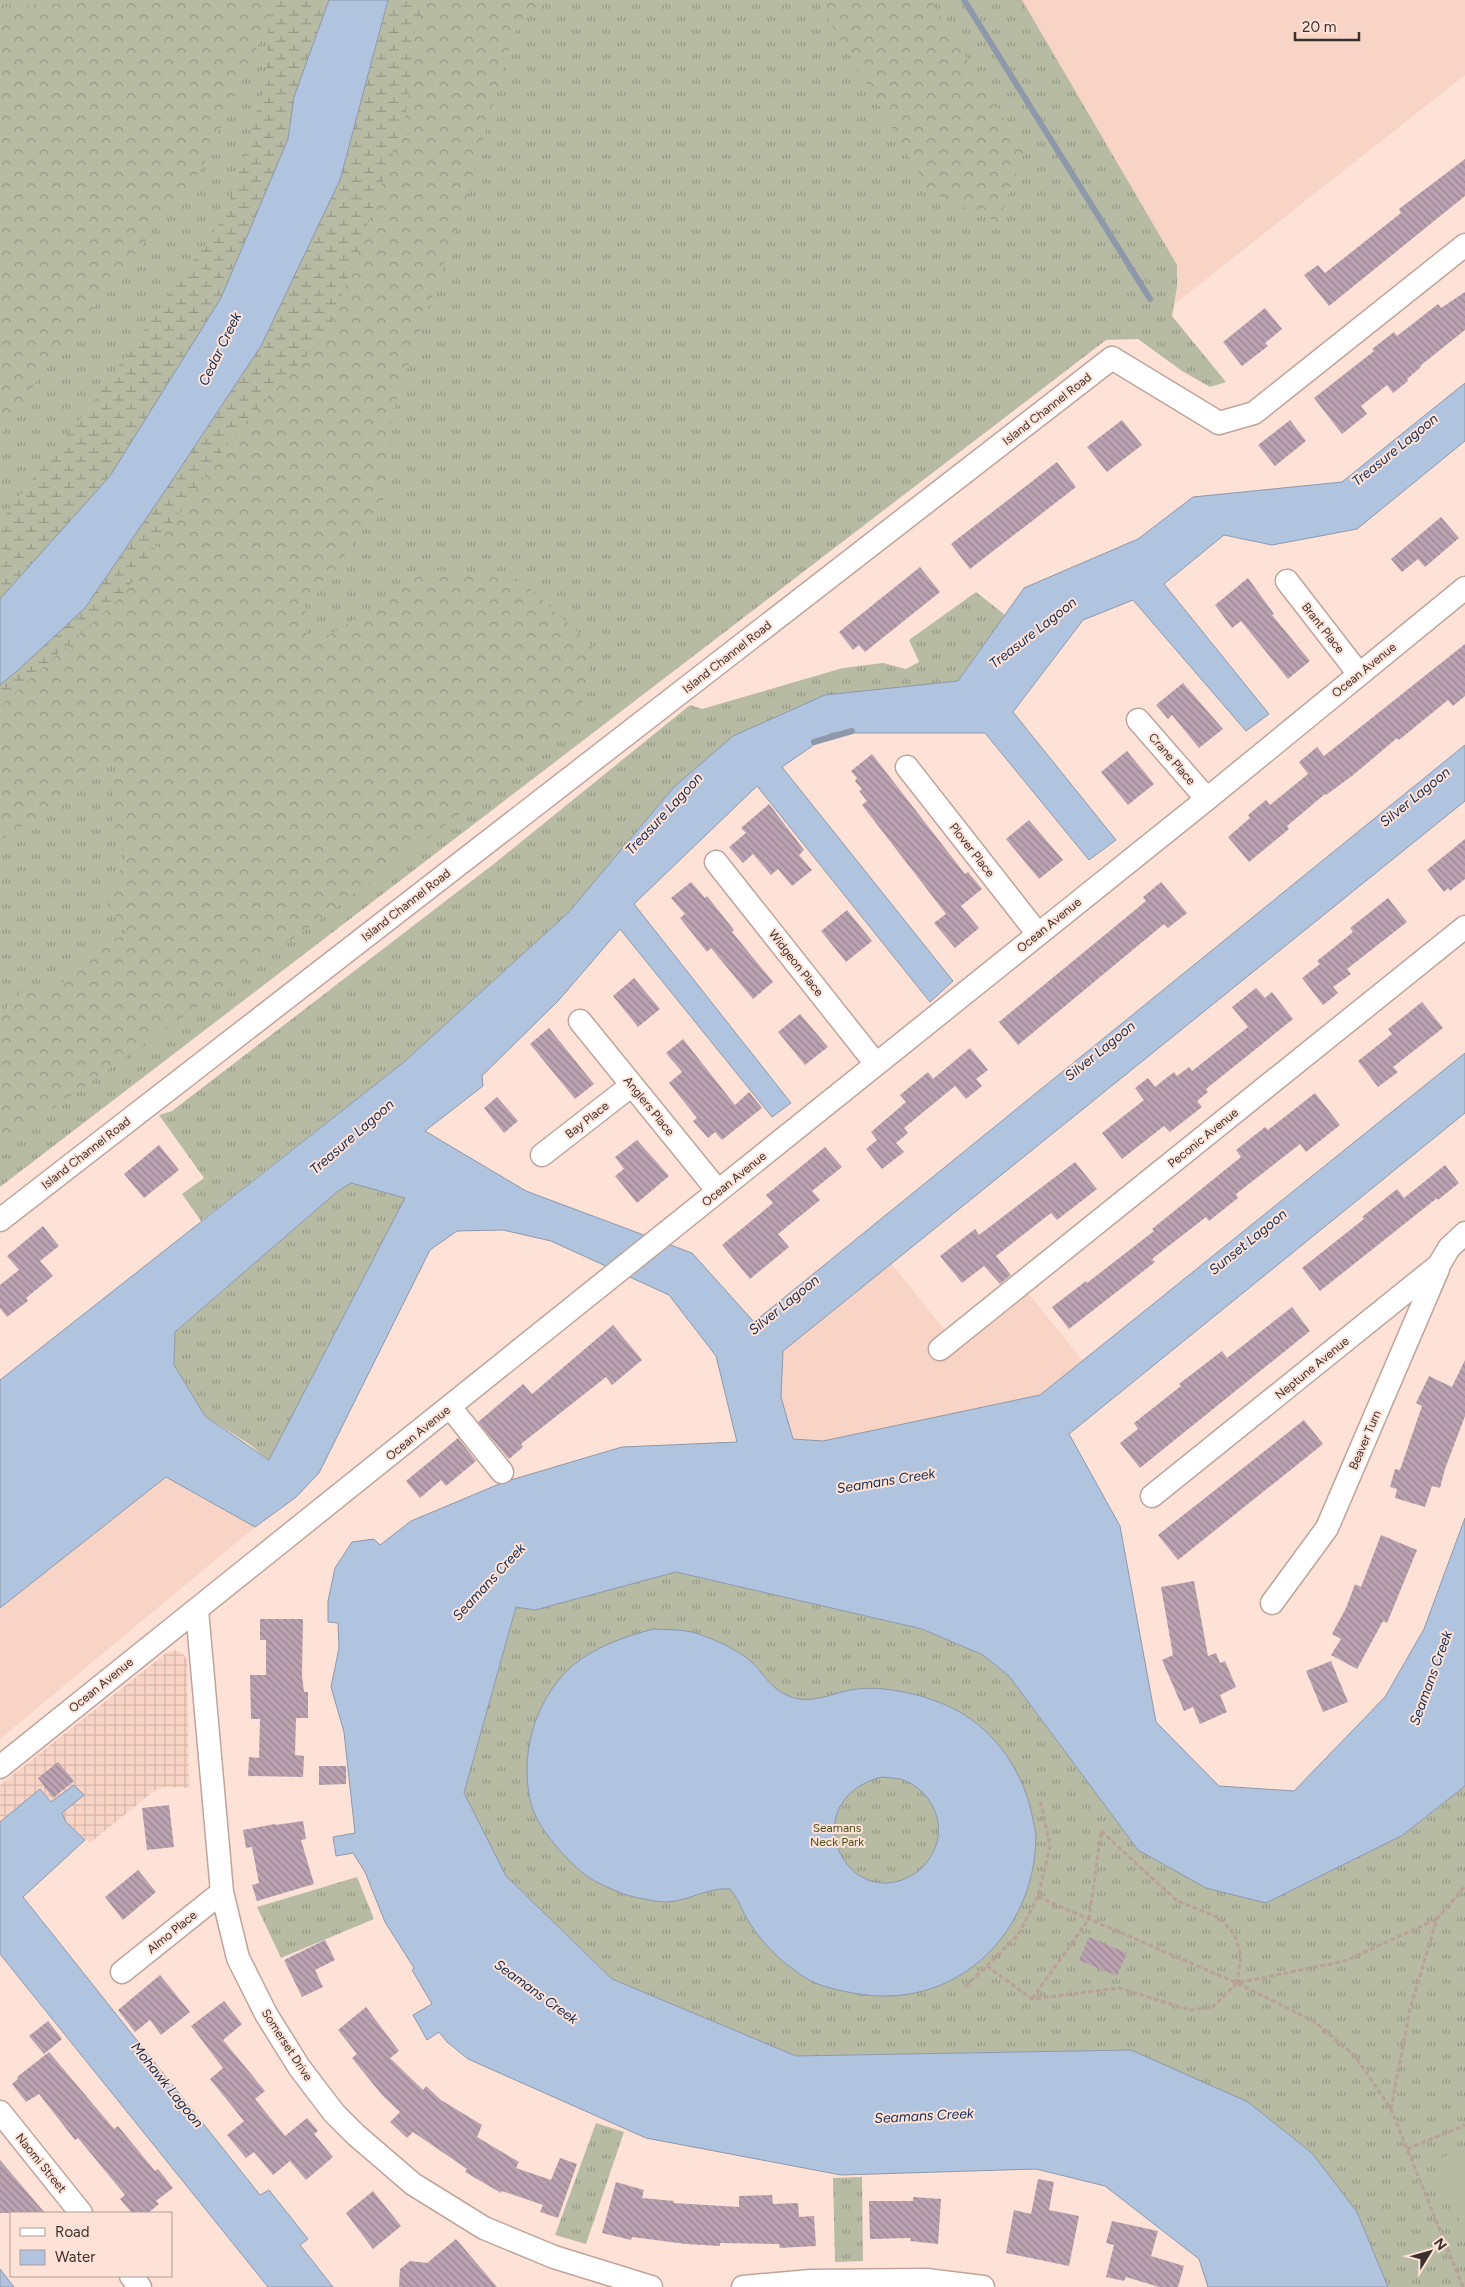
<svg xmlns="http://www.w3.org/2000/svg" width="1465" height="2287" font-family="Figtree,sans-serif">
  <style>
    .built { fill: #f8d4c7 }
    .industrial { fill: url(#industrial-grid) }
    .grass { fill: url(#grass-tufts) }
    .forest { fill: url(#forest-crowns) }
    .wetland { fill: url(#wetland-marsh) }
    .pitch { fill: #b7bba4 }
    .water { fill: #b0c4e0; stroke: #8d98aa; fill-rule: evenodd }
    .lines { fill: none; stroke-linecap: round; stroke-linejoin: round }
    .stream { stroke: #8d98aa; stroke-width: 6 }
    .building { fill: url(#building-back-hatch) }
    .minor-casing { stroke: #bfa49b; stroke-width: 25 }
    .path { stroke: #b7a198; stroke-width: 3; stroke-dasharray: 5 2.5; stroke-linecap: butt }
    .minor { stroke: #fff; stroke-width: 22 }
    .labels { text-anchor: middle; dominant-baseline: central; stroke-width: 4; stroke-linejoin: round; paint-order: stroke }
    .street-label { font-size: 12px; fill: #3b302c; stroke: #fee2d7 }
    .park-label { font-size: 12px; fill: #4a501a; stroke: #fee2d7 }
    .water-label { font-size: 14px; font-style: italic; fill: #122c52; stroke: #fee2d7 }
  </style>
  <defs>
    <pattern id="industrial-grid" width="8" height="8" patternUnits="userSpaceOnUse" patternTransform="scale(1.25)"><rect width="8" height="8" fill="#f8d4c7"/><path d="M0 4h8M4 0v8" fill="none" stroke="#d6b6ab"/></pattern>
    <pattern id="grass-tufts" width="24" height="20" patternUnits="userSpaceOnUse" patternTransform="scale(1.25)"><rect width="24" height="20" fill="#b7bba4"/><path d="M3 7l-1-3M5 7V3M7 7l1-3M15 17l-1-3M17 17v-4M19 17l1-3" fill="none" stroke="#969886"/></pattern>
    <pattern id="forest-crowns" width="20" height="18" patternUnits="userSpaceOnUse" patternTransform="scale(1.25)"><rect width="20" height="18" fill="#b7bba4"/><path d="M2 6a3 3 0 1 1 6 0M12 15a3 3 0 1 1 6 0" fill="none" stroke="#969886"/></pattern>
    <pattern id="wetland-marsh" width="20" height="14" patternUnits="userSpaceOnUse" patternTransform="scale(1.25)"><rect width="20" height="14" fill="#b7bba4"/><path d="M1 5h8M5 5V1M11 12h8M15 12V8" fill="none" stroke="#969886"/></pattern>
    <pattern id="building-back-hatch" width="6" height="6" patternUnits="userSpaceOnUse" patternTransform="scale(1.25)"><rect width="6" height="6" fill="#baa2b1"/><path d="M-1 5l2 2M0 0l6 6M5-1l2 2" fill="none" stroke="#988490"/></pattern>
  </defs>
  <rect width="100%" height="100%" fill="#fee2d7"/>
  <!-- built -->
  <path class="built" d="M982,0H1465V75L1167,310Z
    M891,1263L951,1338L1020,1283L1083,1361L1040,1395L823,1441L793,1439L781,1397L783,1351Z
    M167,1477L255,1527L0,1739V1608Z"/>
  <!-- industrial -->
  <path class="industrial" d="M174,1650L182,1653L187,1659L189,1788L164,1787L154,1791L90,1843L66,1822L61,1813L41,1789L0,1822V1785L165,1654Z"/>
  <!-- grass -->
  <path class="grass" d="M0,0H1022L1177,265V287L1172,316L1226,382L1210,387L1182,371L1138,339L1106,340L0,1187Z
    M976,592L1005,615L958,681L825,695L674,787L568,913L404,1062L201,1221L182,1194L204,1178L159,1115L172,1111L495,863L690,705L702,709L843,668L883,663L906,669L919,662L909,640Z
    M351,1183L406,1198L269,1460L249,1444L205,1416L174,1365L175,1332L338,1191Z
    M676,1572L922,1629L983,1655L1009,1676L1138,1850L1403,1835L1465,1786V2287H1388L1357,2212L1131,2050L796,2056L612,1979L506,1876L464,1793L516,1607L535,1610Z
    M357,1877L374,1919L281,1958L257,1907Z
    M596,2123L624,2132L586,2244L555,2235Z
    M862,2177L863,2261L835,2262L833,2178Z"/>
  <!-- forest -->
  <path class="forest" d="M121,0H279L201,170L42,373L0,436V7Z
    M430,0H542L514,33L462,213L391,415L389,491L332,574L304,599L308,647L371,610L429,569L521,581L593,646L582,706L516,772L321,919L0,1146V1018L8,1006L26,988L47,989L62,984C79,950 93,944 128,935L103,898L126,861L110,812L116,762L85,767L64,801L0,840V706L121,597L238,429L328,333L403,126L409,97L416,19Z
    M817,0H931L1024,152L998,223L930,192Z"/>
  <!-- wetland -->
  <path class="wetland" d="M279,0H329L294,97L288,139L221,298L110,476L0,599V536L7,511L88,409L225,216L265,85L269,22Z
    M388,0H430L416,19L409,97L403,126L328,333L238,429L121,597L0,706V685L17,671L85,608L340,180Z"/>
  <!-- pitch -->
  <path class="pitch" d="M1465,2148V2200L1452,2205L1433,2161Z
    M1465,2201V2234L1453,2206Z"/>
  <!-- water -->
  <path class="water" d="M329,0H388L340,180L261,346L171,482L85,608L17,671L0,685V599L110,476L221,298L288,139L294,97Z
    M1465,383V441L1357,529L1272,545L1224,535L1164,584L1269,714L1246,731L1133,600L1083,620L1013,712L1116,840L1089,860L985,733H831L782,767L953,981L930,1002L757,786L634,904L791,1103L772,1117L620,929L559,1000L482,1076L483,1086L425,1131L526,1191L692,1253L754,1322L1465,745V801L783,1351L781,1397L793,1439L823,1441L1040,1395L1465,1053V1113L1069,1434L1120,1526L1156,1722L1219,1786L1294,1791L1385,1697L1424,1629L1465,1518V1786L1403,1835L1266,1903L1206,1888L1138,1850L1009,1676L983,1655L922,1629L676,1572L535,1610L516,1607L464,1793L506,1876L612,1979L796,2056L1131,2050L1248,2102L1312,2153L1357,2212L1388,2287H1208L1199,2259L1105,2186L1036,2169L841,2175L646,2138L468,2059L447,2042L439,2032L427,2040L413,2015L432,2004L412,1970L414,1968L385,1922L365,1872L353,1853L336,1856L333,1837L355,1833L344,1732L331,1687L339,1648L338,1623L328,1622V1601L335,1568L352,1542L374,1539L380,1545L411,1521L504,1482L622,1447L737,1442L716,1356L669,1295L551,1241L503,1230L457,1231L430,1250L319,1473L295,1498L255,1527L166,1477L0,1608V1380L404,1062L568,913L674,787L733,736L825,695L958,681L1024,588L1138,539L1193,497L1342,482ZM351,1183L405,1198L269,1460L205,1416L174,1365L175,1332L338,1191Z
    M653,1629C664,1630 675,1629 686,1631C702,1633 737,1649 749,1660C764,1672 768,1688 791,1697C811,1704 831,1694 850,1690C882,1684 929,1695 958,1711C997,1733 1023,1772 1032,1815C1033,1822 1036,1830 1036,1838C1034,1931 961,2006 866,1995C846,1992 821,1988 804,1977C779,1960 761,1943 746,1917C740,1906 738,1898 730,1889C708,1887 689,1901 667,1902C657,1902 629,1897 619,1892C609,1888 597,1883 588,1877C569,1863 539,1830 532,1807C518,1758 534,1701 571,1667C594,1647 624,1637 653,1629ZM882,1777C888,1778 895,1778 901,1779C933,1790 949,1827 931,1856C924,1868 915,1875 902,1880C839,1902 798,1798 882,1777Z
    M74,1785L84,1795L62,1813L66,1822L85,1840L23,1897L260,2195L269,2190L308,2239L300,2245L333,2287H268L0,1954V1822L40,1789L51,1802Z
    M0,2269L14,2287H0Z"/>
  <g class="lines">
    <!-- stream -->
    <path class="stream" d="M964,0L1150,299
      M814,742L852,731"/>
  </g>
  <!-- building -->
  <path class="building" d="M1465,159V196L1329,306L1304,275L1318,265L1325,273L1401,213L1399,209Z
    M1465,292V330L1420,366L1421,367L1407,379L1408,381L1393,393L1387,385L1361,406L1367,414L1342,434L1314,398L1374,351L1372,349L1394,332L1397,336L1438,304L1441,308Z
    M1265,308L1282,329L1265,343L1268,346L1242,366L1223,342Z
    M1122,420L1142,445L1107,472L1087,447Z
    M1290,420L1306,441L1275,466L1258,445Z
    M1057,462L1076,487L970,569L951,544Z
    M1441,517L1459,538L1425,567L1418,559L1402,572L1391,559Z
    M920,567L940,592L865,652L859,645L853,650L839,632Z
    M1248,578L1274,614L1272,615L1310,661L1288,679L1241,621L1232,628L1215,605Z
    M1465,644V696L1453,706L1448,700L1399,740L1397,738L1352,776L1326,795L1325,794L1287,826L1289,829L1249,862L1228,837L1250,818L1248,815L1266,800L1270,805L1308,774L1299,762L1317,747L1324,756Z
    M1183,683L1223,729L1199,748L1172,715L1168,719L1156,705Z
    M1127,751L1154,784L1128,805L1101,772Z
    M872,754L965,874L968,872L982,889L961,906L979,928L955,948L934,923L946,914L862,805L867,801L859,791L862,789L855,781L857,778L851,771Z
    M769,804L804,850L799,855L812,870L792,886L778,869L771,875L753,854L743,863L729,847L746,833L741,828Z
    M1029,820L1063,860L1039,879L1006,839Z
    M1465,839V879L1450,891L1448,888L1444,892L1427,870Z
    M691,882L705,898L707,896L734,930L732,932L773,982L753,999L711,948L707,952L680,918L685,914L671,898Z
    M1161,882L1187,913L1168,928L1164,924L1018,1045L999,1022L1146,901L1143,897Z
    M1388,898L1407,922L1347,969L1351,974L1333,987L1338,993L1323,1005L1302,978L1320,964L1317,961L1353,932L1350,928Z
    M847,910L872,941L846,962L821,931Z
    M634,978L660,1009L638,1027L613,996Z
    M1256,988L1265,998L1272,992L1293,1019L1206,1089L1208,1092L1197,1101L1202,1107L1170,1132L1164,1126L1122,1159L1102,1133L1144,1100L1135,1088L1148,1078L1155,1087L1174,1072L1177,1076L1189,1067L1192,1071L1248,1027L1232,1007Z
    M1422,1002L1443,1028L1393,1067L1398,1072L1378,1087L1358,1061L1392,1034L1388,1029Z
    M800,1014L828,1047L805,1065L778,1032Z
    M549,1028L594,1084L575,1099L530,1044Z
    M683,1039L735,1105L749,1092L762,1108L722,1140L715,1132L708,1138L693,1121L697,1118L669,1083L682,1072L666,1053Z
    M970,1048L988,1070L976,1079L982,1086L966,1099L955,1086L904,1128L908,1133L896,1143L904,1152L882,1169L866,1149L877,1140L871,1132L906,1102L900,1095L928,1072L933,1079Z
    M1315,1093L1340,1125L1306,1152L1300,1144L1236,1194L1238,1198L1209,1221L1206,1217L1152,1259L1155,1262L1069,1329L1052,1307L1086,1281L1087,1283L1154,1231L1152,1229L1241,1157L1236,1150L1265,1127L1268,1130Z
    M497,1097L518,1121L504,1133L484,1108Z
    M637,1140L669,1176L637,1203L615,1176L624,1169L615,1157Z
    M159,1145L179,1170L144,1198L124,1174Z
    M825,1147L842,1167L812,1191L820,1200L778,1234L789,1247L750,1279L722,1245L773,1203L766,1195Z
    M1075,1162L1097,1189L1057,1220L1051,1213L996,1256L1011,1275L1000,1284L984,1266L962,1283L940,1256L975,1229L979,1235Z
    M1445,1165L1459,1183L1438,1200L1437,1198L1320,1291L1302,1268L1364,1219L1362,1217L1397,1189L1404,1198Z
    M43,1226L59,1246L40,1261L53,1276L26,1298L28,1301L7,1317L0,1308V1285L19,1270L7,1256Z
    M1292,1307L1310,1331L1140,1468L1120,1443L1138,1429L1134,1423L1181,1386L1179,1384L1222,1351L1227,1358Z
    M613,1325L642,1360L612,1385L606,1377L521,1444L523,1447L509,1459L478,1422L523,1384L532,1394Z
    M1465,1360V1416L1445,1469L1440,1488L1432,1486L1425,1507L1395,1498L1397,1489L1390,1487L1395,1469L1400,1470L1422,1406L1416,1403L1429,1376L1452,1387Z
    M1304,1420L1323,1444L1178,1560L1158,1535Z
    M458,1438L476,1461L446,1486L441,1480L420,1498L406,1481Z
    M1381,1535L1417,1550L1387,1623L1383,1621L1357,1669L1331,1655L1341,1639L1332,1634L1346,1608L1355,1584L1361,1587Z
    M1194,1581L1208,1656L1216,1653L1220,1663L1225,1661L1236,1687L1220,1695L1227,1712L1200,1724L1193,1707L1184,1711L1162,1660L1173,1655L1161,1587Z
    M260,1619H303L302,1675L304,1692H308V1718H296L295,1755L304,1756L303,1777L248,1776L249,1757L259,1758L260,1719H251L250,1675H266V1640H260Z
    M1331,1661L1348,1702L1323,1712L1306,1671Z
    M58,1762L74,1781L53,1798L38,1778Z
    M319,1766H346V1784L319,1785Z
    M169,1805L174,1847L147,1850L142,1808Z
    M303,1821L306,1839L301,1840L314,1884L257,1901L252,1885L259,1883L252,1847L246,1848L243,1830L275,1824L276,1825Z
    M138,1870L156,1892L123,1920L105,1897Z
    M1089,1937L1127,1953L1117,1976L1079,1960Z
    M325,1940L335,1960L315,1970L323,1987L302,1997L284,1960Z
    M160,1975L190,2012L161,2035L150,2020L135,2032L118,2010Z
    M224,2001L242,2024L223,2040L265,2091L255,2099L285,2136L307,2118L318,2131L314,2134L333,2157L306,2180L290,2161L273,2175L254,2152L246,2158L227,2135L244,2121L210,2079L223,2068L191,2026Z
    M366,2007L399,2051L390,2058L423,2090L426,2086L441,2100L482,2125L477,2137L519,2162L516,2168L551,2180L560,2158L577,2164L558,2218L540,2212L543,2205L502,2191L501,2193L465,2172L467,2169L413,2132L407,2138L390,2122L400,2112L382,2095L352,2058L357,2054L338,2030Z
    M48,2021L62,2039L44,2054L29,2036Z
    M49,2052L114,2129L118,2126L155,2171L158,2169L173,2188L156,2201L159,2204L148,2213H132L120,2199L125,2195L78,2138L75,2140L39,2094L26,2102L12,2084L18,2079L17,2077Z
    M0,2160L45,2213H0Z
    M1038,2179L1054,2182L1049,2210L1079,2216L1069,2266L1006,2253L1014,2210L1031,2214Z
    M616,2182L644,2190L642,2198L674,2201L673,2203L739,2207V2196L772,2195L773,2204L798,2203L799,2217L814,2216L816,2246L780,2248L779,2244L720,2243V2246L686,2244L632,2237L631,2240L602,2233Z
    M373,2191L401,2226L373,2249L346,2213Z
    M913,2197L941,2199L938,2244L910,2241L911,2238L870,2239L869,2201H913Z
    M1112,2221L1158,2231L1151,2256L1184,2266L1178,2287H1159L1126,2277L1124,2281L1106,2277L1114,2245L1106,2243Z
    M456,2239L497,2287H399L400,2269L410,2261L427,2263Z"/>
  <g class="lines">
    <defs>
      <path id="minor" d="M1287,581L1359,674
        M1138,720L1207,799
        M907,767L1038,934
        M716,862L876,1064
        M580,1021L718,1191
        M542,1155L632,1085
        M0,1220L1112,358L1219,423L1254,413L1465,245
        M940,1349L1465,927
        M450,1407L502,1472
        M1152,1496L1439,1265L1449,1248L1465,1233
        M1272,1603L1327,1528L1438,1269
        M197,1610L222,1892L238,1958L266,2014L299,2067L334,2113L356,2135L413,2184L484,2228L554,2257L651,2287
        M0,1767L1207,799L1465,588
        M122,1972L222,1892
        M0,2112L81,2213
        M131,2276L140,2287
        M743,2287L811,2281L926,2280L983,2287"/>
    </defs>
    <!-- minor casing -->
    <use href="#minor" class="minor-casing"/>
    <!-- path -->
    <path class="path" d="M1101,1831L1177,1901L1220,1918L1235,1935L1241,1956L1237,1983
      M1038,1897L1237,1983L1315,2022L1355,2056L1391,2109L1463,2287
      M987,1966L1032,1999L1119,1988L1190,2010L1213,2007L1237,1983L1345,1961L1437,1919
      M965,1987L1018,1935L1038,1897L1050,1846L1040,1799
      M1032,1999L1089,1919L1101,1832
      M1391,2109L1410,2009L1437,1919L1465,1886
      M1407,2149L1465,2125"/>
    <!-- minor -->
    <use href="#minor" class="minor"/>
  </g>
  <g class="labels">
    <!-- street labels -->
    <g class="street-label">
      <text transform="translate(1047 409) rotate(-38)">Island Channel Road</text>
      <text transform="translate(1323 628) rotate(52)">Brant Place</text>
      <text transform="translate(727 657) rotate(-38)">Island Channel Road</text>
      <text transform="translate(1364 670) rotate(-39)">Ocean Avenue</text>
      <text transform="translate(1172 759) rotate(49)">Crane Place</text>
      <text transform="translate(972 850) rotate(52)">Plover Place</text>
      <text transform="translate(406 905) rotate(-38)">Island Channel Road</text>
      <text transform="translate(1049 925) rotate(-39)">Ocean Avenue</text>
      <text transform="translate(796 963) rotate(52)">Widgeon Place</text>
      <text transform="translate(649 1106) rotate(51)">Anglers Place</text>
      <text transform="translate(587 1120) rotate(-38)">Bay Place</text>
      <text transform="translate(1203 1138) rotate(-39)">Peconic Avenue</text>
      <text transform="translate(86 1153) rotate(-38)">Island Channel Road</text>
      <text transform="translate(734 1179) rotate(-39)">Ocean Avenue</text>
      <text transform="translate(1312 1368) rotate(-39)">Neptune Avenue</text>
      <text transform="translate(418 1433) rotate(-39)">Ocean Avenue</text>
      <text transform="translate(1365 1440) rotate(-67)">Beaver Turn</text>
      <text transform="translate(101 1685) rotate(-39)">Ocean Avenue</text>
      <text transform="translate(172 1932) rotate(-39)">Almo Place</text>
      <text transform="translate(287 2045) rotate(57)">Somerset Drive</text>
      <text transform="translate(41 2163) rotate(51)">Naomi Street</text>
    </g>
    <!-- park labels -->
    <g class="park-label">
      <text x="837" y="1828">Seamans<tspan x="837" dy="14">Neck Park</tspan></text>
    </g>
    <!-- water labels -->
    <g class="water-label">
      <text transform="translate(220 349) rotate(-64)">Cedar Creek</text>
      <text transform="translate(1395 450) rotate(-39)">Treasure Lagoon</text>
      <text transform="translate(1033 633) rotate(-38)">Treasure Lagoon</text>
      <text transform="translate(1415 797) rotate(-39)">Silver Lagoon</text>
      <text transform="translate(664 814) rotate(-47)">Treasure Lagoon</text>
      <text transform="translate(1100 1051) rotate(-39)">Silver Lagoon</text>
      <text transform="translate(352 1137) rotate(-41)">Treasure Lagoon</text>
      <text transform="translate(1248 1242) rotate(-39)">Sunset Lagoon</text>
      <text transform="translate(784 1305) rotate(-39)">Silver Lagoon</text>
      <text transform="translate(886 1481) rotate(-9)">Seamans Creek</text>
      <text transform="translate(489 1582) rotate(-47)">Seamans Creek</text>
      <text transform="translate(1431 1678) rotate(-70)">Seamans Creek</text>
      <text transform="translate(536 1992) rotate(36)">Seamans Creek</text>
      <text transform="translate(167 2085) rotate(51)">Mohawk Lagoon</text>
      <text transform="translate(924 2116) rotate(-3)">Seamans Creek</text>
    </g>
  </g>
  <!-- legend -->
  <rect x="10" y="2212" width="162" height="65" fill="#fee2d7" stroke="#b09b93"/>
  <rect x="20" y="2228" width="25" height="8" fill="#ffffff" stroke="#b09b93"/>
  <text x="55" y="2237" font-size="15" fill="#3b302c">Road</text>
  <rect x="20" y="2250" width="25" height="15" fill="#b0c4e0" stroke="#b09b93"/>
  <text x="55" y="2262" font-size="15" fill="#3b302c">Water</text>
  <!-- north arrow -->
  <g transform="translate(1430 2252) rotate(53)" stroke="#fee2d7" stroke-width="4" paint-order="stroke">
  <path d="M0-4L9 19L0 12L-9 19Z" fill="#3b302c"/>
  <text y="-8" font-size="14" font-weight="bold" text-anchor="middle" fill="#3b302c">N</text>
  </g>
  <!-- scale -->
  <path d="M1295 32v8h64v-8" fill="none" stroke="#3b302c" stroke-width="2.5"/>
  <text x="1302" y="32" font-size="15" fill="#3b302c" stroke="#fee2d7" stroke-width="4" paint-order="stroke">20 m</text>
</svg>
